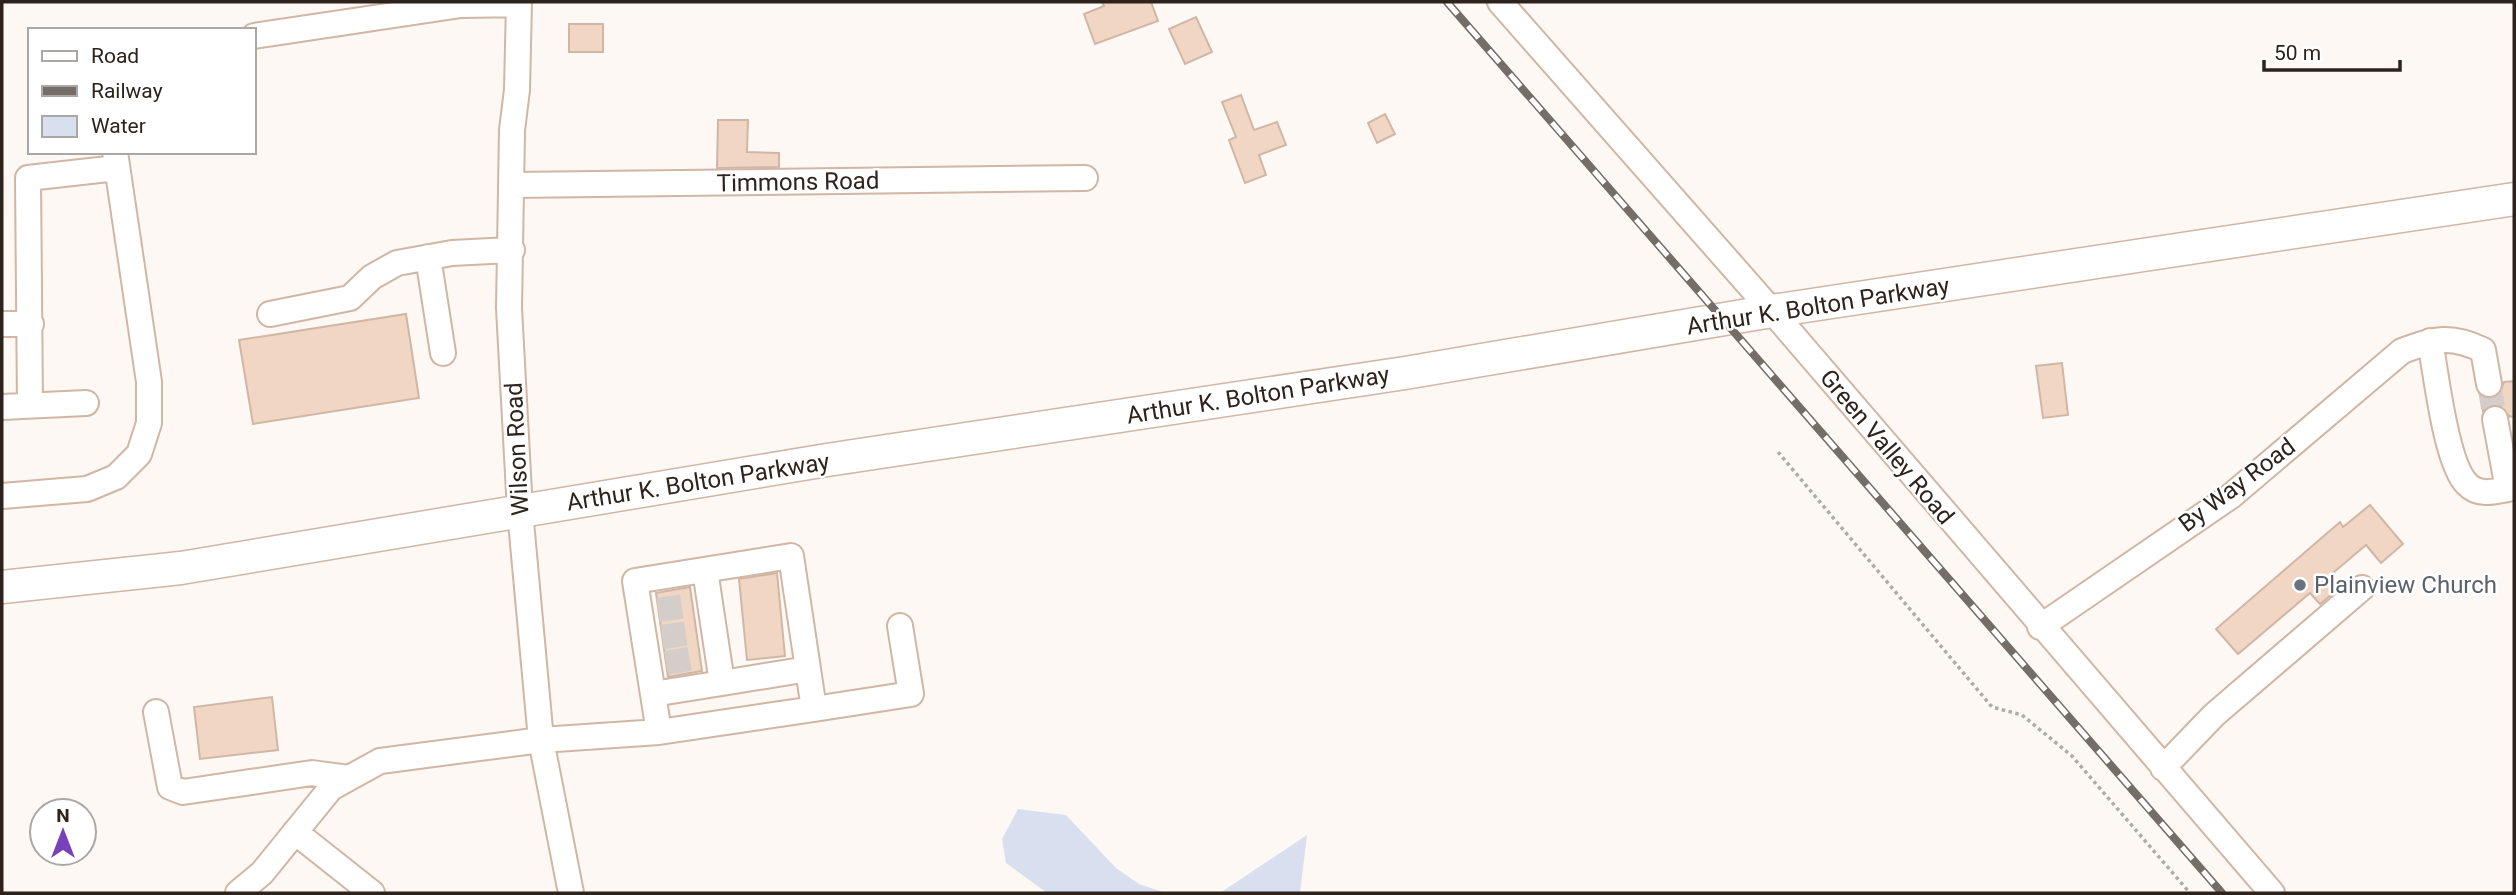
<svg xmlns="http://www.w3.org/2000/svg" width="2516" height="895" font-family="Roboto,sans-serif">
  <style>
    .water { fill: #d8e0f0 }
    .building { fill: #f0d6c3; stroke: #d0b7a5; stroke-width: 2 }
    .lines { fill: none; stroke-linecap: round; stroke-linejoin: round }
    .minor-tunnel { stroke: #d4cdc9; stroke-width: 24; stroke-dasharray: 24 12; stroke-linecap: butt }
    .minor-casing { stroke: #d0b6a4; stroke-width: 28 }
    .major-casing { stroke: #d0b6a4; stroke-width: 35 }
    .path { stroke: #b1aaa5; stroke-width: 3.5; stroke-dasharray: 3.5 3.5; stroke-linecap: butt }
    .minor { stroke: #fff; stroke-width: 24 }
    .major { stroke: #fff; stroke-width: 32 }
    .rail-casing { stroke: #756d67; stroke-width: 8 }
    .rail { stroke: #fff; stroke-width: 5; stroke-dasharray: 16; stroke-linecap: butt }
    .worship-dot { fill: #6b7280; stroke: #fff; stroke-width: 2.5 }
    .labels { text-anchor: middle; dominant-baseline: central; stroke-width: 5; stroke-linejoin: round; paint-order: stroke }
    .street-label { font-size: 24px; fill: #2d231c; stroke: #fff }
    .worship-label { font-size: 24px; fill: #5b616d; stroke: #fff; text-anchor: start }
  </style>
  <rect width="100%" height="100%" fill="#fef8f4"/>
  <!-- water -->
  <path class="water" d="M1018,809L1066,815L1116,868L1139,884L1166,893H1047L1006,863L1002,839Z
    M1307,835L1300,893H1220Z"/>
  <!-- building -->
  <path class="building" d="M1102,2H1151L1158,21L1095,44L1084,14L1104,6Z
    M1196,17L1212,52L1185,64L1169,29Z
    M569,24H603V52H569Z
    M1241,95L1254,130L1277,122L1286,145L1259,155L1266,175L1245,183L1229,140L1236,137L1222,102Z
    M1385,114L1395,134L1377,143L1368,123Z
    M718,120H748L747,152L779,153V167L717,168Z
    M406,314L419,398L253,424L239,340Z
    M2062,363L2068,415L2043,418L2036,366Z
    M2514,381V416L2510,417L2499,405H2492L2483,411L2481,396L2492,398L2499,395L2504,382Z
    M2370,505L2403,544L2381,563L2366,545L2327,578L2337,590L2320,604L2310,593L2238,654L2216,629L2340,522L2343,527Z
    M777,573L785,656L747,660L739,579Z
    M690,587L702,671L668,677L656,593Z
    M272,697L278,750L200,759L194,707Z"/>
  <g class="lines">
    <!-- minor-tunnel -->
    <path class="minor-tunnel" d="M2489,384L2495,419
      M658,610L693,605
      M662,637L697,632
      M666,663L700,657"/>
    <defs>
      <path id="minor" d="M519,2L517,90L512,130L509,308L520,511L541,740L571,893
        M1500,2L1772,311L2272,893
        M254,36L461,5L518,4
        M512,185L1085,178
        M428,257L443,353
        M270,314L350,298L372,277L397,263L452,253L512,250
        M2,324H31
        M2430,341C2436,373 2446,464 2467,484C2478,496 2494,492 2508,489L2495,419
        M30,405L28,178L117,168
        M2,407L86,403
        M2,496L87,489L116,477L139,454L149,423V382L115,152
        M705,570L722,683L808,669
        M2040,627L2231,496L2402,351C2435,339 2450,334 2483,350L2489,384
        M653,694L722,683
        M814,709L911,694L900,626
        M156,712L170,787L183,792L312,773L349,778
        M2163,768L2214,715L2362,588
        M295,832L372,893
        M238,893L262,873L331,788L380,761L541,740L659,732L814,709L791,556L635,581L659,732"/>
      <path id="major" d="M2,587L181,568L827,460L1405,373L1772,311L2514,199"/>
    </defs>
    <!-- minor casing -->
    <use href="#minor" class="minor-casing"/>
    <!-- major casing -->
    <use href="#major" class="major-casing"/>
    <!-- path -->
    <path class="path" d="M1778,452L1992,707L2022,715L2072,756L2190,893"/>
    <!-- minor -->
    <use href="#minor" class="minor"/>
    <!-- major -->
    <use href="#major" class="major"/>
    <defs>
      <path id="rail" d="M1447,2L2222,893"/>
    </defs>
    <!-- rail casing -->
    <use href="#rail" class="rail-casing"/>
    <!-- rail -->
    <use href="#rail" class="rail"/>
  </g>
  <!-- markers -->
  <circle class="worship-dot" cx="2300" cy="585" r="7"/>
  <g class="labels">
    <!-- street labels -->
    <g class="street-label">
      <text transform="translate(798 182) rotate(-1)">Timmons Road</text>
      <text transform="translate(1818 306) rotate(-9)">Arthur K. Bolton Parkway</text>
      <text transform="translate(1258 395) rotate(-9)">Arthur K. Bolton Parkway</text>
      <text transform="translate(1887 447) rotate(50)">Green Valley Road</text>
      <text transform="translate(517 449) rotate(-93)">Wilson Road</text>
      <text transform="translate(698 482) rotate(-9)">Arthur K. Bolton Parkway</text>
      <text transform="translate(2237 485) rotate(-37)">By Way Road</text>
    </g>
    <!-- worship labels -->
    <g class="worship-label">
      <text x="2314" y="585">Plainview Church</text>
    </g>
  </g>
  <!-- border -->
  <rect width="2516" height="895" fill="none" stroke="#2d231c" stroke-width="7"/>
  <!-- legend -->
  <rect x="28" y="28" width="228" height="126" fill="#ffffff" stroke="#aba7a4" stroke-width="2"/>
  <rect x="42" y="51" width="35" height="10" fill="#ffffff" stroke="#aba7a4" stroke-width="2"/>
  <text x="91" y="63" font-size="21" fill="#2d231c">Road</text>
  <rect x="42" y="86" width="35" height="10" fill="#756d67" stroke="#aba7a4" stroke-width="2"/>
  <text x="91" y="98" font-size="21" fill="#2d231c">Railway</text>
  <rect x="42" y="116" width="35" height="21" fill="#d8e0f0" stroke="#aba7a4" stroke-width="2"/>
  <text x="91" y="133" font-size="21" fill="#2d231c">Water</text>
  <!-- north arrow -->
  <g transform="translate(63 832)"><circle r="33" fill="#ffffff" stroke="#aba7a4" stroke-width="2"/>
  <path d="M0-5L12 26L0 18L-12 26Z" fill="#7742b9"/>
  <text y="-10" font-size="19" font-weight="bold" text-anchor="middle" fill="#2d231c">N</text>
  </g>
  <!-- scale -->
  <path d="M2264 60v10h136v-10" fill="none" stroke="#2d231c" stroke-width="3.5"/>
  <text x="2274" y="60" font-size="21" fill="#2d231c" stroke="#ffffff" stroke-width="5" paint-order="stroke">50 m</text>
</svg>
